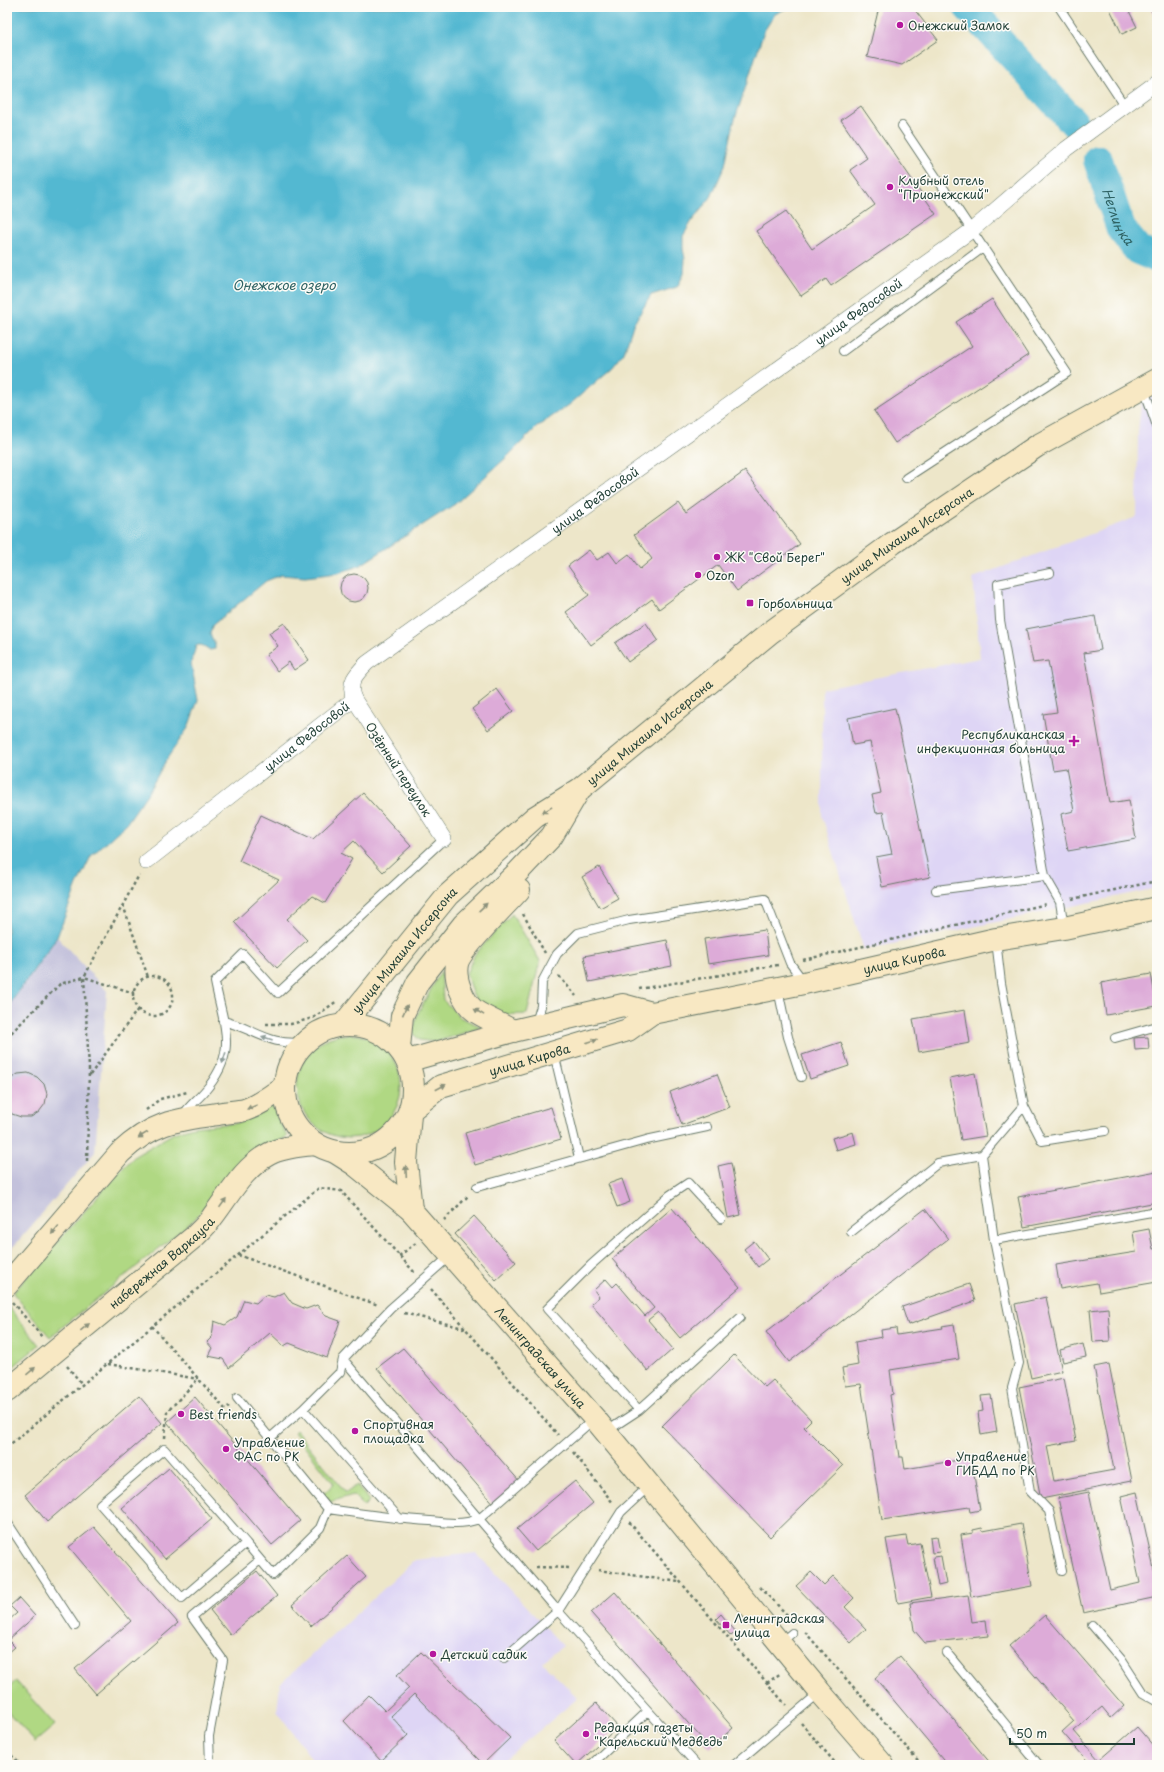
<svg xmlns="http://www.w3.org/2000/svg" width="1164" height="1772" font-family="'Playpen Sans',sans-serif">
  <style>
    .built { fill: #ded5f5 }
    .industrial { fill: #c3c1db }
    .green { fill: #b0d883; stroke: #688a5c }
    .water { fill: #52b8d1; stroke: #387a82 }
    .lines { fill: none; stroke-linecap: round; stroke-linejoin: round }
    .river { stroke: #52b8d1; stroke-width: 30 }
    .building { fill: #ddabd8 }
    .lane-casing { stroke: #677868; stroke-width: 10 }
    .street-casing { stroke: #677868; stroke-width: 16 }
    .secondary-casing { stroke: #677868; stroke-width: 24 }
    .path { stroke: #677868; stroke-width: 2.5; stroke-dasharray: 3 3; stroke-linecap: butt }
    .lane { stroke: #fff; stroke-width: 8 }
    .street { stroke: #fff; stroke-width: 15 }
    .secondary { stroke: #f8e8c3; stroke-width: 22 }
    .oneway { fill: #8c927c }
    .oneway2 { fill: #8f9e9a }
    .poi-dot { fill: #b5179e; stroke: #fdfcf7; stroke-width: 1.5 }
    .labels { text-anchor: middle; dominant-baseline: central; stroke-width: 3; stroke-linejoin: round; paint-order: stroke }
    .poi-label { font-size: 12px; fill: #1f3d34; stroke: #fdfcf7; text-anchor: start }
    .street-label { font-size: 12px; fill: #1f3d34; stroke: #fdfcf7 }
    .water-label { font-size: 13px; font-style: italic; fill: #2e6263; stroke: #fdfcf7 }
  </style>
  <rect width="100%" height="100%" fill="#fdfcf7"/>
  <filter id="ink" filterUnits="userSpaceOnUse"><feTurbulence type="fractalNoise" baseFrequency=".025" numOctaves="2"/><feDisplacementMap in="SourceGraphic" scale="8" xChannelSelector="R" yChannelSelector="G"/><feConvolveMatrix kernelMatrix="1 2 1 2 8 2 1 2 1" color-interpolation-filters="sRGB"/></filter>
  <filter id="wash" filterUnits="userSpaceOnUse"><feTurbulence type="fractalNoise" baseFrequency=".012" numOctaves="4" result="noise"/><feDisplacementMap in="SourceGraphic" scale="16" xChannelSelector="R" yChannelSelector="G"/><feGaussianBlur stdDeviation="0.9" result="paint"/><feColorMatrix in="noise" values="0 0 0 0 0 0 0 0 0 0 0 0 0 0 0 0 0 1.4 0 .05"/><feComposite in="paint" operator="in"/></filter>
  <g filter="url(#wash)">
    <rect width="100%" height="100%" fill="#ede6c9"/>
    <!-- built -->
    <path class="built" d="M1143,387L1157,390V888L864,950L822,816V688L980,658L973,578L1137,517L1138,431Z
      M476,1553L563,1646L542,1662L578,1698L498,1765H316L277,1711L280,1684L415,1560Z"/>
    <!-- industrial -->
    <path class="industrial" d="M57,937L107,991L95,1152L7,1254V1008Z"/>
    <!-- green -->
    <path class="green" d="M512,914L540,961L527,1014C506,1015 486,1015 473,995C470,989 469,981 466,974L475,954Z
      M441,971L443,1000L461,1018L482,1027L436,1042L419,1040L413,1032L417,1015Z
      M297 1086a52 52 0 1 1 104 0a52 52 0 1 1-104 0Z
      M272,1106L287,1137L259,1150L236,1168L195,1219L50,1337L13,1293L119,1172L135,1156L174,1133L193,1127L237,1123Z
      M7,1305L39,1345L7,1372Z
      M296,1430L346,1493L357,1485L369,1501L364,1506L353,1495L330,1502L323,1494L334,1484L294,1432Z
      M16,1681L55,1725L35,1742L7,1711V1689Z"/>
    <!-- water -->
    <path class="water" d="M7,7H789L775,14L764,31L734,122L725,165L711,197L692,221L683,236V249L685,259L684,274L677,287L651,295L633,325L624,353L612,368L569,405L538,426L508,456L455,504L359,566L338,573L305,577L281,575L266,581L215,623L212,626L210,634L215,644V649L210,650C205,647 201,643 196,646L191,663L198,700L188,728L168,757L147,794L126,824L91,856L77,885L57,937L7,1008Z
      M951,7H985C991,17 1008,38 1005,49L999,52Z"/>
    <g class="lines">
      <!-- river -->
      <g class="river">
        <path d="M968,7L1075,124"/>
        <path id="s1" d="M1098,160L1121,229L1138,250L1157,258"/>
      </g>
    </g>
    <g id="blocks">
      <!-- building -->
      <path class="building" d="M879,7H904L914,9L938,40L902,65L867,57Z
        M1109,7H1127L1137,27L1122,34Z
        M1149,7H1157V19Z
        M861,106L936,214L831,286L826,279L801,296L756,231L786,211L812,249L875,205L850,170L867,158L841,120Z
        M992,299L1028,355L895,443L874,411L972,346L956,322Z
        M745,471L800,544L737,591L718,565L659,609L652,599L591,645L566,612L589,595L568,566L589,550L597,560L609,552L617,563L629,554L640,569L652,559L634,535L678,503L686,514Z
        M340 588a14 14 0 1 1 28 0a14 14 0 1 1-28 0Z
        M1095,616L1101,650L1084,653L1110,803L1129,800L1136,839L1068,851L1061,814L1074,811L1066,768L1053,770L1043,714L1057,712L1048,661L1033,663L1026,629Z
        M284,623L309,660L294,670L289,662L277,671L266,655L278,646L269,633Z
        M646,623L658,640L628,662L615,643Z
        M497,689L513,711L488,730L472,709Z
        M895,708L930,877L882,887L876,857L892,854L883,812L876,813L872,795L881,793L870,742L853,745L848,718Z
        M363,793L411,846L383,872L354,841L341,853L352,859L325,903L312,896L287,919L307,940L277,968L234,922L279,880L239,861L261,815L313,839Z
        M599,867L618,898L600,908L582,877Z
        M765,930L768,955L708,964L704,939Z
        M667,940L672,966L589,982L584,956Z
        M1151,974L1157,1006L1106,1015L1101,983Z
        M965,1010L970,1043L919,1052L913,1019Z
        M1148,1037L1149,1049L1135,1050L1134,1038Z
        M841,1042L849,1066L810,1079L802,1055Z
        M28,1073L37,1077L44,1084L47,1094L45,1104L39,1112L31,1117H21L12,1114L7,1108V1083L10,1079L18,1074Z
        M975,1073L986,1136L961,1140L950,1078Z
        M717,1074L730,1107L682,1125L670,1092Z
        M551,1107L561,1139L475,1165L465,1133Z
        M853,1132L856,1144L836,1150L832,1138Z
        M731,1163L741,1215L728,1218L718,1166Z
        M1157,1171V1202L1024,1227L1018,1197Z
        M622,1179L630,1202L617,1207L608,1184Z
        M672,1208L740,1287L680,1338L658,1312L648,1320L673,1349L648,1371L591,1304L599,1297L594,1290L606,1279L613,1287L617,1283L645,1316L654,1308L612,1259Z
        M925,1209L948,1239L789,1362L766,1332Z
        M474,1216L516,1262L496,1280L455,1234Z
        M1149,1229L1153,1249L1157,1248V1282L1099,1292L1097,1283L1060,1289L1056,1265L1136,1252L1133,1232Z
        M754,1241L768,1259L758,1267L744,1249Z
        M969,1284L975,1301L908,1325L902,1307Z
        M284,1292L292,1303L306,1309L317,1305L326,1316L340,1321L327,1358L289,1343L284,1346L270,1333L229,1368L223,1359L208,1356L212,1348L207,1342L212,1337L214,1321L225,1325L237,1317L244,1300L256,1303L265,1295L274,1297Z
        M1046,1297L1062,1371L1031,1378L1015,1304Z
        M1108,1308L1110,1341L1093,1342L1090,1310Z
        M954,1324L959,1359L890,1370L893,1394L890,1395L899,1457H903L905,1469L971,1458L980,1510L970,1512L969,1507L882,1520L861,1384L845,1386L842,1368L858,1365L855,1342L882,1337L881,1330L896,1328L897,1335L943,1328L942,1326Z
        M1083,1344L1086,1357L1063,1362L1060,1350Z
        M403,1348L521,1483L494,1505L377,1368Z
        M734,1355L765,1387L773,1380L811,1420L804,1427L843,1466L770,1537L662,1426Z
        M1109,1364L1132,1481L1041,1499L1019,1387L1064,1378L1076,1441L1047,1446L1054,1481L1114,1470L1094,1367Z
        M991,1395L997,1432L981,1435L978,1412L983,1411L981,1396Z
        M139,1396L162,1423L47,1522L25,1495Z
        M195,1397L300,1521L272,1545L167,1422Z
        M169,1468L212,1519L165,1559L122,1508Z
        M575,1481L593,1503L536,1551L517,1529Z
        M1089,1492L1110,1590L1140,1583L1121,1496L1137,1492L1157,1583V1597L1083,1613L1058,1498Z
        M1021,1524L1032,1586L971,1597L961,1535L973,1533V1530L982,1528L983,1531Z
        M94,1527L178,1623L96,1694L75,1669L131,1621L69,1547Z
        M906,1536L908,1545L920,1543L931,1597L898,1603L886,1539Z
        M937,1537L940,1552L932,1553L930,1538Z
        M347,1556L366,1577L311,1626L292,1605Z
        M941,1556L946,1584L938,1586L933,1557Z
        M257,1571L277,1596L230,1635L210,1610Z
        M811,1572L824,1585L833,1576L854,1598L845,1607L866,1629L851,1643L796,1586Z
        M615,1592L733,1728L710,1748L591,1613Z
        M968,1595L972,1622L986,1620L988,1636L925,1643L914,1630L910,1603Z
        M19,1598L35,1616L8,1640L15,1647L7,1654V1622L17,1613L10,1606Z
        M721,1614L736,1632L731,1636L716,1619Z
        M1045,1615L1124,1706L1111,1718L1102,1707L1074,1731L1099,1760L1137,1727L1157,1750V1765H1091L1062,1732L1074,1721L1009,1646Z
        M421,1652L510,1738L483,1764L414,1694L391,1716L408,1735L381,1761L344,1721L369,1695L385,1711L409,1688L397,1675Z
        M900,1656L992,1765H948L875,1678Z
        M596,1703L618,1727L576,1765L554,1741Z"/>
    </g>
  </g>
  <g filter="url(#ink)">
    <use href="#blocks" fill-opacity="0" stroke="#677868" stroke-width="1"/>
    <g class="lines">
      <defs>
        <path id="lane" d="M1059,7L1124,105
          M902,126L1067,373L906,478
          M843,351L984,247
          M1144,389L1157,426
          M1050,573L998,584L1000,620L1045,876L1060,902L1064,927
          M936,890L1045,876
          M996,940L1001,983L1024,1106L982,1155L994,1240L1019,1363L1012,1388L1030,1491L1049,1511L1062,1571
          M778,989L788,1037L801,1077
          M223,1021C254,1028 269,1047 305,1042
          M536,1023L541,1006L542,982L557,954L578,933L629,920L765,899L790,963L804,982
          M1115,1038L1157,1026
          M554,1053L579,1158
          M1024,1106L1042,1141L1105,1131
          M183,1115C189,1106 197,1100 204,1092C239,1052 224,1028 215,982L243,954L278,993L444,839
          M477,1187L646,1140L707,1127
          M851,1232L938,1163L982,1155
          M994,1240L1157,1211
          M237,1398L328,1509
          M303,1409L400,1519
          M639,1410L547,1309L591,1265L670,1195L688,1183L721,1219
          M594,1419L479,1519L558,1611L697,1765
          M607,1431L639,1410L740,1318
          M270,1438L303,1409L340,1372L343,1359L390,1309L450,1256
          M164,1449L246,1543L182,1598L100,1504Z
          M7,1522L75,1626
          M246,1543L273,1575L320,1528L328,1509C362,1514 396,1519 430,1521C447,1523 463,1525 479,1519L343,1359
          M1092,1625L1121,1659L1143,1693L1157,1701
          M780,1643L792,1633
          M947,1653L1039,1765
          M504,1658L558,1611L621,1512L649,1486
          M210,1765L209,1736L223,1660L192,1617L260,1560
          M591,1765L648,1711
          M734,1765L819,1693"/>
        <g id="street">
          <path id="s2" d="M444,839L354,699C347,683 356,674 367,663L972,230L1066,149L1157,82"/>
          <path id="s3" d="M146,862L354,699"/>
        </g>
        <g id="secondary">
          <circle cx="349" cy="1089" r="64"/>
          <path id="s4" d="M343,1025L448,895L535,817L580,789L771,632L893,543L1037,446L1157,380"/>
          <path d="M513,1031C501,1024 487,1019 475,1011C463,1002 454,979 457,964C460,949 507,904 519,890"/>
          <path d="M399,1048L402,1016L418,982L463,925L517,873L552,836L578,792"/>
          <path d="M407,1061L513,1031L623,1005L652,1013"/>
          <path id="s5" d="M410,1111L441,1086L628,1030L652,1013L804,983L996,939L1064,928L1157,908"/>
          <path d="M410,1114L406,1162L411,1210"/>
          <path id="s6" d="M335,1152L354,1164L411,1210L595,1419L820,1692L883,1765"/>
          <path d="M7,1285L120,1153C153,1122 175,1120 218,1114C227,1112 237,1112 245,1110C260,1105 272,1095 285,1086"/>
          <path id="s7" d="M7,1391L194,1237C201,1230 208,1224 213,1216C229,1195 244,1167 269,1154C282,1147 299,1146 314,1144"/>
        </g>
      </defs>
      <!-- lane casing -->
      <use href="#lane" class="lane-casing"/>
      <!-- street casing -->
      <use href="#street" class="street-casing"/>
      <!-- secondary casing -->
      <use href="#secondary" class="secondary-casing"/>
      <!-- path -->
      <path class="path" d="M1072,899L1157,881
        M123,905L148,977
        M523,914L545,953
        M803,960L1047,904
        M559,976L576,996
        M133 996a20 20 0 1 1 40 0a20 20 0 1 1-40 0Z
        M639,989L778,965
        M266,1024H291L313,1018L337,1001
        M7,1037L60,984L84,977L134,993
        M90,1075L138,1009
        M146,1110L160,1099L187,1092
        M87,1161L89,1068L84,977L139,875
        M444,1220L469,1195
        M238,1255L378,1305
        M399,1256L416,1243
        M431,1289L558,1435
        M12,1302L43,1338
        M404,1313L467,1329
        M152,1326L225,1409L229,1406
        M108,1364L198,1379
        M67,1366L82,1384
        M165,1438L167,1412L198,1379
        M7,1447L319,1188L341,1191L415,1273
        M573,1452L613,1503
        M629,1522L786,1705
        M536,1567L571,1568
        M598,1570L679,1582
        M760,1587L794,1622
        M805,1632L922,1765
        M767,1683L781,1673
        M801,1723L837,1765
        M7,1751L21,1765"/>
      <!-- lane -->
      <use href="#lane" class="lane"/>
      <!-- street -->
      <use href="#street" class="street"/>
      <!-- secondary -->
      <use href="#secondary" class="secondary"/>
    </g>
    <!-- one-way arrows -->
    <defs><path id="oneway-solid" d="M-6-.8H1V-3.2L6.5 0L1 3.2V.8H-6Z"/></defs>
    <g class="oneway">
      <use href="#oneway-solid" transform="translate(547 810) rotate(149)"/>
      <use href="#oneway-solid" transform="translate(483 907) rotate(-43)"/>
      <use href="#oneway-solid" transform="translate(405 1010) rotate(-65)"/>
      <use href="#oneway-solid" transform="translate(479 1012) rotate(-149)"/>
      <use href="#oneway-solid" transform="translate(592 1041) rotate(-17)"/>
      <use href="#oneway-solid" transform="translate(441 1087) rotate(-28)"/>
      <use href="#oneway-solid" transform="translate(252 1107) rotate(158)"/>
      <use href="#oneway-solid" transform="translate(143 1135) rotate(148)"/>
      <use href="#oneway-solid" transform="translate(406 1171) rotate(-93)"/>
      <use href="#oneway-solid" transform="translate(223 1203) rotate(-55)"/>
      <use href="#oneway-solid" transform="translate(55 1230) rotate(130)"/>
      <use href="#oneway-solid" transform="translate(85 1327) rotate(-39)"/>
      <use href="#oneway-solid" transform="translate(31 1371) rotate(-40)"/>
    </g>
    <g class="oneway2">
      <use href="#oneway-solid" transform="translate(267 1038) rotate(-161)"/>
      <use href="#oneway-solid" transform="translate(224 1058) rotate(108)"/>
    </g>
  </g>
  <!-- markers -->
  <g class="poi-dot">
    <circle cx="900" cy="25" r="4"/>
    <circle cx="890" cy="187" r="4"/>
    <circle cx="717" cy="557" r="4"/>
    <circle cx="698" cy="575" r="4"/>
    <rect x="746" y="599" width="8" height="8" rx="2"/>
    <path d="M1072 735h4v4h4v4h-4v4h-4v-4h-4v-4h4z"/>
    <circle cx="181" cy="1414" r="4"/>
    <circle cx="355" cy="1431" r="4"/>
    <circle cx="226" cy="1449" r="4"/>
    <circle cx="948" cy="1463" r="4"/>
    <rect x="722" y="1621" width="8" height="8" rx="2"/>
    <circle cx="433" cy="1654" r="4"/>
    <circle cx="586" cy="1734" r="4"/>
  </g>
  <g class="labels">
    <!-- poi labels -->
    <g class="poi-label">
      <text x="908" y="25">Онежский Замок</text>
      <text x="898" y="180">Клубный отель<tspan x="898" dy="14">"Прионежский"</tspan></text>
      <text x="725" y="557">ЖК "Свой Берег"</text>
      <text x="706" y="575">Ozon</text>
      <text x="758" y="603">Горбольница</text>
      <text x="1065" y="734" text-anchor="end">Республиканская<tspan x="1065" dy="14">инфекционная больница</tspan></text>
      <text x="189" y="1414">Best friends</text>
      <text x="363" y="1424">Спортивная<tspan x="363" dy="14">площадка</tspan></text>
      <text x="234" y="1442">Управление<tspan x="234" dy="14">ФАС по РК</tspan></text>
      <text x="956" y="1456">Управление<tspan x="956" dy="14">ГИБДД по РК</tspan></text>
      <text x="734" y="1618">Ленинградская<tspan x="734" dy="14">улица</tspan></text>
      <text x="441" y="1654">Детский садик</text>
      <text x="594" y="1727">Редакция газеты<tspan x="594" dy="14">"Карельский Медведь"</tspan></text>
    </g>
    <!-- street labels -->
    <g class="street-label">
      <text stroke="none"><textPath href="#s2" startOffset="812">улица Федосовой</textPath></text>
      <text stroke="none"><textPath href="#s2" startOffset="488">улица Федосовой</textPath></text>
      <text stroke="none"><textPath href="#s4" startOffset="751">улица Михаила Иссерсона</textPath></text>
      <text stroke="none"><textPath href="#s4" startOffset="427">улица Михаила Иссерсона</textPath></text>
      <text stroke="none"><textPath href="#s3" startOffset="204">улица Федосовой</textPath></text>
      <text transform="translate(399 769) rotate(57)">Озёрный переулок</text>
      <text stroke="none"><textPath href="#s4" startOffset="97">улица Михаила Иссерсона</textPath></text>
      <text stroke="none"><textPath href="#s5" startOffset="522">улица Кирова</textPath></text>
      <text stroke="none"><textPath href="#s5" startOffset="132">улица Кирова</textPath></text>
      <text stroke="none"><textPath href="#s7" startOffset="201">набережная Варкауса</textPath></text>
      <text stroke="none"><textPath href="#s6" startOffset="292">Ленинградская улица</textPath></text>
    </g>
    <!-- water labels -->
    <g class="water-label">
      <text stroke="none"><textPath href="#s1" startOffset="60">Неглинка</textPath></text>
      <text x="284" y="284">Онежское озеро</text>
    </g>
  </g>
  <!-- margin -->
  <rect width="1164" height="1772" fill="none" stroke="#fdfcf7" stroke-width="24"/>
  <!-- scale -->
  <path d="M1010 1738v6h124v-6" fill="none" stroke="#1f3d34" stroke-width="2"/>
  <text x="1016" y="1738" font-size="12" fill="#1f3d34" stroke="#fdfcf7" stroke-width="3" paint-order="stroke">50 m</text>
</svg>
